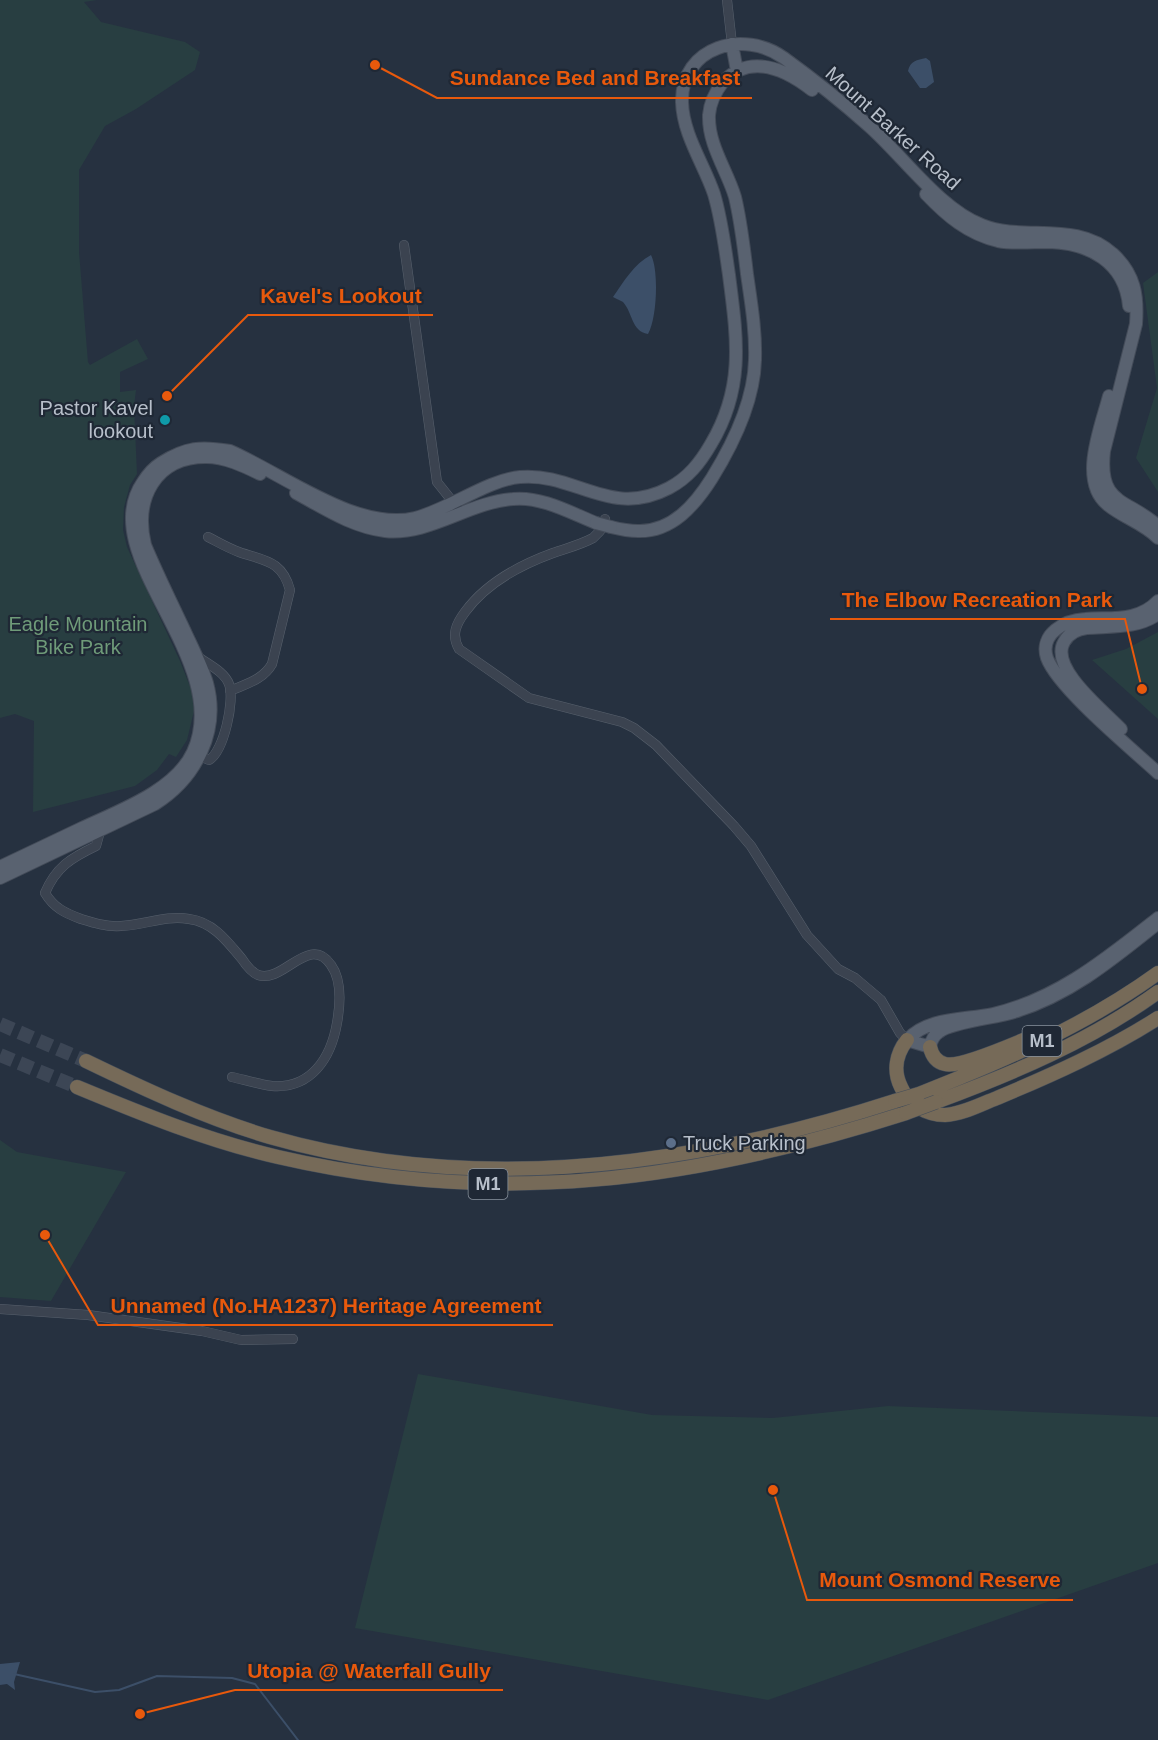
<svg xmlns="http://www.w3.org/2000/svg" width="1158" height="1740" font-family="Helvetica,sans-serif">
  <style>
    .green { fill: #283e41 }
    .water { fill: #3c4f68 }
    .lines { fill: none; stroke-linecap: round; stroke-linejoin: round }
    .stream { stroke: #3c4f68; stroke-width: 2 }
    .highway-tunnel { stroke: #3c4655; stroke-width: 14; stroke-dasharray: 14 7; stroke-linecap: butt }
    .minor-casing { stroke: #58616d; stroke-width: 10 }
    .major-casing { stroke: #444c59; stroke-width: 14 }
    .highway-casing { stroke: #454e5a; stroke-width: 15 }
    .minor { stroke: #3b4350; stroke-width: 9 }
    .major { stroke: #596270; stroke-width: 12 }
    .highway { stroke: #766a58; stroke-width: 14 }
    .major-bridge-casing { stroke: #444c59; stroke-width: 14; stroke-linecap: butt }
    .highway-bridge-casing { stroke: #454e5a; stroke-width: 15; stroke-linecap: butt }
    .major-bridge { stroke: #596270; stroke-width: 12 }
    .highway-bridge { stroke: #766a58; stroke-width: 14 }
    .culture-dot { fill: #0f9aa8; stroke: #1f2835; stroke-width: 2 }
    .service-dot { fill: #5c6f8a; stroke: #1f2835; stroke-width: 2 }
    .labels { text-anchor: middle; dominant-baseline: central; stroke-width: 4.5; stroke-linejoin: round; paint-order: stroke }
    .shield { fill: #1f2835; stroke: #89929d; stroke-width: 1.5 }
    .shield-label { font-size: 18px; font-weight: bold; fill: #b7bfca }
    .street-label { font-size: 20px; fill: #b7bfca; stroke: #1f2835 }
    .poi-label { font-size: 20px; fill: #b7bfca; stroke: #1f2835; text-anchor: end }
    .park-label { font-size: 20px; fill: #6f9b79; stroke: #1f2835 }
    .leader { fill: none; stroke: #e8590c; stroke-width: 2 }
    .callout-dot { fill: #e8590c; stroke: #1f2835; stroke-width: 2 }
    .callout-label { font-size: 21px; text-anchor: middle; font-weight: bold; fill: #e8590c; stroke: #1f2835; stroke-width: 4.5; stroke-linejoin: round; paint-order: stroke }
  </style>
  <rect width="100%" height="100%" fill="#263140"/>
  <!-- green -->
  <path class="green" d="M0,0H97L84,2L101,22L185,42L200,52L195,70L136,109L105,126L79,170V252L88,362L90,365L137,339L148,359L120,372V392L136,390L134,406L137,474L130,485L124,507L123,530L127,547L180,661L193,694L194,711L187,740L176,757L169,754L157,770L135,786L33,812L34,721L15,714L0,718Z
    M1158,272V492L1136,458L1157,388L1143,283Z
    M1158,632V719L1092,660L1126,649Z
    M0,1140L17,1152L126,1172L51,1301L0,1297Z
    M418,1374L652,1415L773,1418L888,1406L1158,1417V1563L768,1700L355,1628Z"/>
  <!-- water -->
  <path class="water" d="M926,58L930,61L934,82L926,88H920L908,71C910,61 917,60 926,58Z
    M651,255C659,270 657,319 648,334C631,331 633,313 623,302C620,300 616,299 613,297C624,281 634,264 651,255Z
    M20,1662L14,1682L15,1690L7,1684L0,1685V1664Z"/>
  <g class="lines">
    <!-- stream -->
    <path class="stream" d="M14,1674L95,1692L119,1690L157,1676L232,1678L255,1684L298,1740"/>
    <!-- highway-tunnel -->
    <path class="highway-tunnel" d="M0,1024L86,1061
      M0,1055L77,1087"/>
    <defs>
      <path id="minor" d="M727,0L732,44
        M404,245L437,482L461,512
        M605,519L600,531L593,538C580,545 567,548 553,553C520,565 486,583 465,612C456,624 451,635 459,649L529,698L622,722L634,728L656,745L734,826L751,846L807,935L838,969L855,978L881,1000L900,1033L907,1040
        M208,537C218,542 228,548 239,552C264,561 282,560 290,590L272,664C263,680 245,684 230,691
        M195,754L209,760C224,751 235,700 229,684C224,671 207,664 197,656
        M97,826L99,835L96,846C71,858 56,867 45,893C54,908 65,913 81,919C94,923 107,927 121,926C145,925 165,915 189,919C213,922 227,941 242,959C246,965 251,972 258,975C283,984 309,933 331,965C342,980 340,1006 337,1023C331,1058 311,1089 272,1086C259,1084 245,1080 232,1077
        M0,1309L88,1315L202,1331L241,1340L293,1339"/>
      <path id="major" d="M732,44L737,71
        M926,194C947,216 968,234 998,241C1014,244 1032,242 1049,242C1089,243 1125,262 1129,306
        M1109,396C1101,427 1078,481 1108,505C1124,518 1143,523 1158,538
        M296,493C324,508 352,527 385,531C429,536 469,502 513,499C541,496 571,513 596,523
        M611,527C619,529 629,531 638,531C672,532 695,505 712,478C733,444 754,401 755,360C756,331 751,302 747,274C744,248 741,222 735,197C727,170 708,145 709,115C710,103 715,92 723,82C750,53 785,69 812,90
        M1158,601C1138,622 1112,617 1085,619C1065,620 1039,634 1047,658C1058,688 1132,749 1158,773
        M1121,729C1104,711 1049,668 1064,642C1069,633 1077,629 1087,628C1111,626 1137,629 1158,614
        M0,867C27,854 55,841 82,828C118,811 175,791 193,752C235,660 92,555 143,482C148,474 153,468 161,463C186,447 201,446 230,451C283,474 357,532 415,518C448,510 487,480 520,477C575,472 610,519 669,488C688,478 700,463 711,444C745,387 737,338 729,275C725,248 722,221 714,194C704,164 683,135 682,102C681,46 744,29 784,58C813,79 842,102 869,126C903,156 940,209 982,225C1024,242 1076,220 1113,254C1135,274 1138,296 1136,324L1104,451C1098,506 1127,498 1158,526
        M0,878L155,804C196,778 220,731 207,683C202,667 194,651 187,636C173,606 158,576 145,545C134,499 155,457 206,457C225,457 244,466 260,474
        M1158,918C1107,958 1058,999 993,1014C965,1020 927,1017 907,1040L930,1047C931,1041 933,1036 939,1032C951,1022 996,1018 1014,1012C1070,995 1113,959 1158,923"/>
      <path id="highway" d="M907,1040C896,1054 893,1071 901,1087C908,1104 926,1115 945,1115C963,1114 981,1104 997,1098C1052,1075 1108,1050 1158,1018
        M930,1047C932,1056 936,1062 945,1064C961,1068 1013,1044 1031,1037
        M86,1061C146,1090 206,1118 270,1137C476,1196 694,1166 895,1101
        M77,1087C142,1114 208,1141 278,1157C498,1208 693,1181 906,1113
        M919,1094C1003,1061 1085,1026 1158,973
        M936,1102C1014,1073 1090,1041 1158,992"/>
    </defs>
    <!-- minor casing -->
    <use href="#minor" class="minor-casing"/>
    <!-- major casing -->
    <use href="#major" class="major-casing"/>
    <!-- highway casing -->
    <use href="#highway" class="highway-casing"/>
    <!-- minor -->
    <use href="#minor" class="minor"/>
    <!-- major -->
    <use href="#major" class="major"/>
    <!-- highway -->
    <use href="#highway" class="highway"/>
    <defs>
      <path id="major-bridge" d="M596,523L611,527"/>
      <path id="highway-bridge" d="M895,1101L919,1094
        M906,1113L936,1102"/>
    </defs>
    <!-- major-bridge casing -->
    <use href="#major-bridge" class="major-bridge-casing"/>
    <!-- highway-bridge casing -->
    <use href="#highway-bridge" class="highway-bridge-casing"/>
    <!-- major-bridge -->
    <use href="#major-bridge" class="major-bridge"/>
    <!-- highway-bridge -->
    <use href="#highway-bridge" class="highway-bridge"/>
  </g>
  <!-- markers -->
  <circle class="culture-dot" cx="165" cy="420" r="6"/>
  <circle class="service-dot" cx="671" cy="1143" r="6"/>
  <g class="labels">
    <!-- shield labels -->
    <g class="shield">
      <rect x="1022.5" y="1026" width="39" height="30" rx="4.5"/>
      <rect x="468.5" y="1169" width="39" height="30" rx="4.5"/>
    </g>
    <g class="shield-label">
      <text x="1042" y="1041">M1</text>
      <text x="488" y="1184">M1</text>
    </g>
    <!-- street labels -->
    <g class="street-label">
      <text transform="translate(893 128) rotate(42)">Mount Barker Road</text>
    </g>
    <!-- poi labels -->
    <g class="poi-label">
      <text x="153" y="408">Pastor Kavel<tspan x="153" dy="23">lookout</tspan></text>
      <text x="683" y="1143" text-anchor="start">Truck Parking</text>
    </g>
    <!-- park labels -->
    <g class="park-label">
      <text x="78" y="624">Eagle Mountain<tspan x="78" dy="23">Bike Park</tspan></text>
    </g>
  </g>
  <!-- callouts -->
  <path class="leader" d="M375 65L437 98H752M167 396L248 315H433M1142 689L1125 619H830M45 1235L98 1325H553M773 1490L807 1600H1073M140 1714L235 1690H503"/>
  <g class="callout-dot">
    <circle cx="375" cy="65" r="6"/>
    <circle cx="167" cy="396" r="6"/>
    <circle cx="1142" cy="689" r="6"/>
    <circle cx="45" cy="1235" r="6"/>
    <circle cx="773" cy="1490" r="6"/>
    <circle cx="140" cy="1714" r="6"/>
  </g>
  <g class="callout-label">
    <text x="595" y="85">Sundance Bed and Breakfast</text>
    <text x="341" y="303">Kavel's Lookout</text>
    <text x="977" y="607">The Elbow Recreation Park</text>
    <text x="326" y="1313">Unnamed (No.HA1237) Heritage Agreement</text>
    <text x="940" y="1587">Mount Osmond Reserve</text>
    <text x="369" y="1678">Utopia @ Waterfall Gully</text>
  </g>
</svg>
